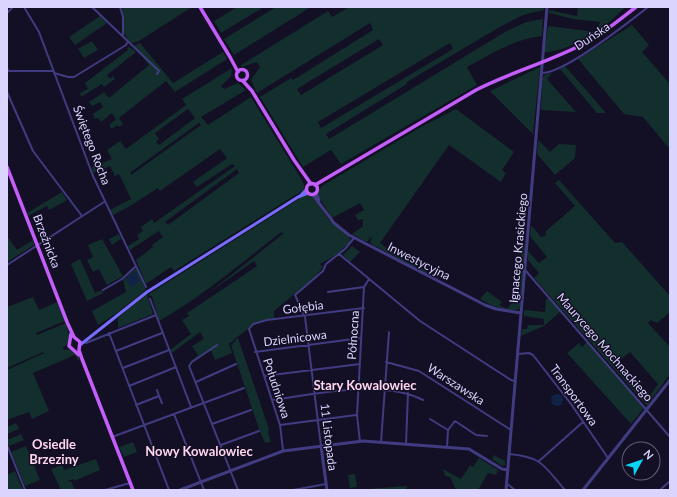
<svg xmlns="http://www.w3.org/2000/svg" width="677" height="497" font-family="Lato,sans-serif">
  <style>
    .green { fill: #122e2d; fill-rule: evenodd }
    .water { fill: #102347 }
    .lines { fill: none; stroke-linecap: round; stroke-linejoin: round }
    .minor { stroke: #413c81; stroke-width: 2 }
    .tertiary { stroke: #413c81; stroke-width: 3 }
    .secondary { stroke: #766efa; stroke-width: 3 }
    .primary { stroke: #c45efa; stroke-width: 3.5 }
    .labels { text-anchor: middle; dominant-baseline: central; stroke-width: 3; stroke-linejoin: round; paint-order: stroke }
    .street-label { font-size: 12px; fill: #dad4fe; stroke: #130f24 }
    .neighbourhood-label { font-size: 13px; font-weight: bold; fill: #fed5ee; stroke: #130f24 }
  </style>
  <rect width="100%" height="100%" fill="#130f24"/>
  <!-- green -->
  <path class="green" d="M122,7H192L139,41L132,43L129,42L124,32Z
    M237,7H264L221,33L214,21Z
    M276,7H311L234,55L224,39Z
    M349,7H544V10L523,15L498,28L407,82V84L326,134L329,139L505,32L526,22L543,19L542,36C514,39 491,54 467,67L477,85L341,164L331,150L303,167L260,97L291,78L293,80L373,30L370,23L257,93L251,80L260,67L257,62L242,67L241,65L328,11L332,17ZM379,39L383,45L301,95L297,89ZM450,43L453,49L321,128L318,122Z
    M578,7H626C617,15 607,25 597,32C586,40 558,53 544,52L548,26L596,32L600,22L573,19L549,13V10L577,16Z
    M100,16L107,23L75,45L69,37Z
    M632,25L649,45L642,52L670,84V146L668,147L643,117L624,114L578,59Z
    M92,41L98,50L84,58L78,49Z
    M140,43L173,83L223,52L227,59L175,92L166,81L119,118L123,124L119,127L117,125L112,129L109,125L116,119L112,113L101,122L98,118L95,119L93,114L103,107L100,102L92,106L89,102L104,92L109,98L149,65L134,46Z
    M129,47L136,52L107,75L110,79L113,76L115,79L104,87L102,84L81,97L80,93L88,89L85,83L128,50L127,48Z
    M565,66L606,113H597L560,69Z
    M540,67L533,134L490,91Z
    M232,68L231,76L221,86L224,89L238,83L246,90L201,117L208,125L251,97L303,182L305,189L182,266L174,271L171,267L146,284L136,260L153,247L152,245L163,237L159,231L130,250L128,246L139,239L137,235L143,231L141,227L152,219L154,223L235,166L232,164L197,187L193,182L227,158L220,149L160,191L158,188L130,206L113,215L110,210L131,199L119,174L115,176L110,166L93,173L92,167L112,159L107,150L120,141L126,149L186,105L182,99ZM188,109L195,118L159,145L156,142L159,139L155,133ZM199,123L201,125L131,175V172ZM237,169L239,173L168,225L165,222Z
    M552,73L547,79L576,112L541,110L542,78L546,74Z
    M456,109L514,152L502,170L506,173L501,182L449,145L380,243L404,260L428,272L426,273L373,245L370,242L372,238L371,237L368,241H365L352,234L363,226V219L358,220L355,215L364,210L360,203L332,218L317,194L322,186L421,127Z
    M538,140L550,152L559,144L576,145L575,158L555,175L537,154Z
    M559,180L615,243L622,242L670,296V315L669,313L657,323L651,320L648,323L670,347V374L647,406L534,278L539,273L528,260V251L539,263L547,257L530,236L531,225L541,237L546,235L545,232L575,206L555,183ZM630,352L658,384L646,401L614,365Z
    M62,192L67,200L49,210L47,206L28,216L27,213Z
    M307,194L313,196L328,219L350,238V242L336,255L320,264L323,267L314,278L274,311V318C254,323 245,331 229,344L232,353L215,360L211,351H208L187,364L198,355L192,346L204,339L200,332L172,353L170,350L191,334L182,320L189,316L187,313L257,266L254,261L207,294L283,234L282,232L276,236C238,266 201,297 159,321L152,296H150L149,294Z
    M119,234L121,239L112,245L109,239Z
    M7,236L17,250L33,240L34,245L7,262Z
    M102,239L123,276L107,285L99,269L93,272L87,260L93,257L88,245Z
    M522,244H526L521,295L518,297Z
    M352,246L360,252L350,262L343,255Z
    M80,259L95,293L102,290L103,293L87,301L71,264Z
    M136,268L146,290L114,315L98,325L92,311L126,292L123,280Z
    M487,291L502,302L499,305L507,309L514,300H518L520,303V308C509,316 490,304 480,299Z
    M147,294L153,314L118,328V318Z
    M33,297L39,310L57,302L65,321L36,333L37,335L66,323L70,338L67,345L63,347L64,350L69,349L76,352L80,359L78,361L75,355L33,373L49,411L32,419L29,412L7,420V370L44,353L43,352L7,368V307Z
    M546,299H549L561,311L544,326L521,336L522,329H527L528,325H544V319L524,316V310L545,312Z
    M238,338L269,429L268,433L271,442L265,443L260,432L231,345Z
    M587,342L644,408L631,424L567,353L579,343L582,347Z
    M16,423L19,429L7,434V427Z
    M21,434L24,440L9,446L7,440Z
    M133,442L137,452L124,457L119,447Z
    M26,446L40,480L25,486L11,452Z
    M494,455L505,461V465L502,466L492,459Z
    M479,458L498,470L496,475L488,473L478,490H456L450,477L445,476L443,469L461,479L470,465L473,467Z
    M96,459L100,470L74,481L73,479L68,481L69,482L71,481L75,490H61L51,469L62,465L64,470Z
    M15,471L23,490H7V475Z
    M355,474L357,487L350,488L348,475Z
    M407,486L405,490H353Z"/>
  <!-- water -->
  <path class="water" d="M135,271L140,281L131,287L126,279Z
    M551 400a6 6 0 1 1 12 0a6 6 0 1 1-12 0Z"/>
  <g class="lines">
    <!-- minor -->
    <path class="minor" d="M24,7L39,32L93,176L146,287
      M92,7L159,71L157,74
      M120,7L123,17V35
      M7,13L13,7
      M7,67L8,71
      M7,71H54
      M54,73L68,77H74L126,45L127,43
      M542,73C565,73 629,22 648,7
      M7,92L33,151L82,216
      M339,254L420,321L511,380L515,381
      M7,265L104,202
      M525,270L670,437
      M103,290L122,279L136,266
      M328,292L364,287
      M150,299L191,407
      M109,333L169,490
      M86,343L156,315
      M217,345L192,362L189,366L238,490
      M116,351L162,333
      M255,352L361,338
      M518,354L529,353L533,355L571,404L608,458
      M386,362L419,371L511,430
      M123,368L169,350
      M264,376L360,364
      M196,382L236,364
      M129,386L176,367
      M157,390L159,396
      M272,400C315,394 384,379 423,400
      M136,405L159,396L162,403
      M174,414L204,490
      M430,419L448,430
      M212,424L251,410
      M280,425L356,415
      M112,437L244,388
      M360,442L357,415L364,287L369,279
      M381,442L389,332
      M406,444L408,393
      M7,445L25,490
      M221,445L259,431
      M321,446L305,317L295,295L323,271L326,264L345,249L354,238
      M447,447L448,430L455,421L476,435L487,436
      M283,450L280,425L249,329L253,324L267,320L364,308
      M509,454C543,457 544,466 565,490
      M539,461L583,422
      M506,483L515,490
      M105,490L130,483
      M293,490L326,484
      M660,490L670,481"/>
    <!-- tertiary -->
    <path class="tertiary" d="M316,193L319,200
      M313,195L334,223L349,235L485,305L496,309L521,313
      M321,446L327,490
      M180,490L283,451L363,441L469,449L502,469L508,470
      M506,490L547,7
      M583,490L670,380"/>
    <!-- secondary -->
    <path class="secondary" d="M301,195L306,190
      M80,345L147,292L298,197L308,193"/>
    <!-- primary -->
    <path class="primary" d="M200,7L230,57L238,72
      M236.5 75a5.5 5.5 0 1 1 11 0a5.5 5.5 0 1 1-11 0Z
      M243,81L252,91L294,160L311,184
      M7,167L67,322L74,337L80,342L79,350L82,359L133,490
      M306.5 189a5.5 5.5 0 1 1 11 0a5.5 5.5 0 1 1-11 0Z
      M315,185L476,90C511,72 549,62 583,44C603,34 619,20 636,7
      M71,334L69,346L79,355"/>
  </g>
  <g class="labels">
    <!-- street labels -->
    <g class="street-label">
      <text transform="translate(592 36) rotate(-34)">Duńska</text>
      <text transform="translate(92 145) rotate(69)">Świętego Rocha</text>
      <text transform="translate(47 241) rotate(69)">Brzeźnicka</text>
      <text transform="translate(518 248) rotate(-85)">Ignacego Krasickiego</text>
      <text transform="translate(419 261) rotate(27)">Inwestycyjna</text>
      <text transform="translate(303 307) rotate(-7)">Gołębia</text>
      <text transform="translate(353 335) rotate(-86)">Północna</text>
      <text transform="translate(295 338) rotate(-7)">Dzielnicowa</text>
      <text transform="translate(605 347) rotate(49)">Maurycego Mochnackiego</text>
      <text transform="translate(456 384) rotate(33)">Warszawska</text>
      <text transform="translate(277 388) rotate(72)">Południowa</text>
      <text transform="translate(574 395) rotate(54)">Transportowa</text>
      <text transform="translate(329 437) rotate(83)">11 Listopada</text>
    </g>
    <!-- neighbourhood labels -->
    <g class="neighbourhood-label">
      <text x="365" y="385">Stary Kowalowiec</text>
      <text x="54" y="444">Osiedle<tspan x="54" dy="15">Brzeziny</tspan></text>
      <text x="199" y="451">Nowy Kowalowiec</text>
    </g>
  </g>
  <!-- border -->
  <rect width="677" height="497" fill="none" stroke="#dad4fe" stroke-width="16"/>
  <!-- north arrow -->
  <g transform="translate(641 461) rotate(50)"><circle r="19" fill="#130f24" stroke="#635e7b"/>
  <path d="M0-3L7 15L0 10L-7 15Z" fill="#08d6f5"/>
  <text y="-6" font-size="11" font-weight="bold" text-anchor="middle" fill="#dad4fe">N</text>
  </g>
</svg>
